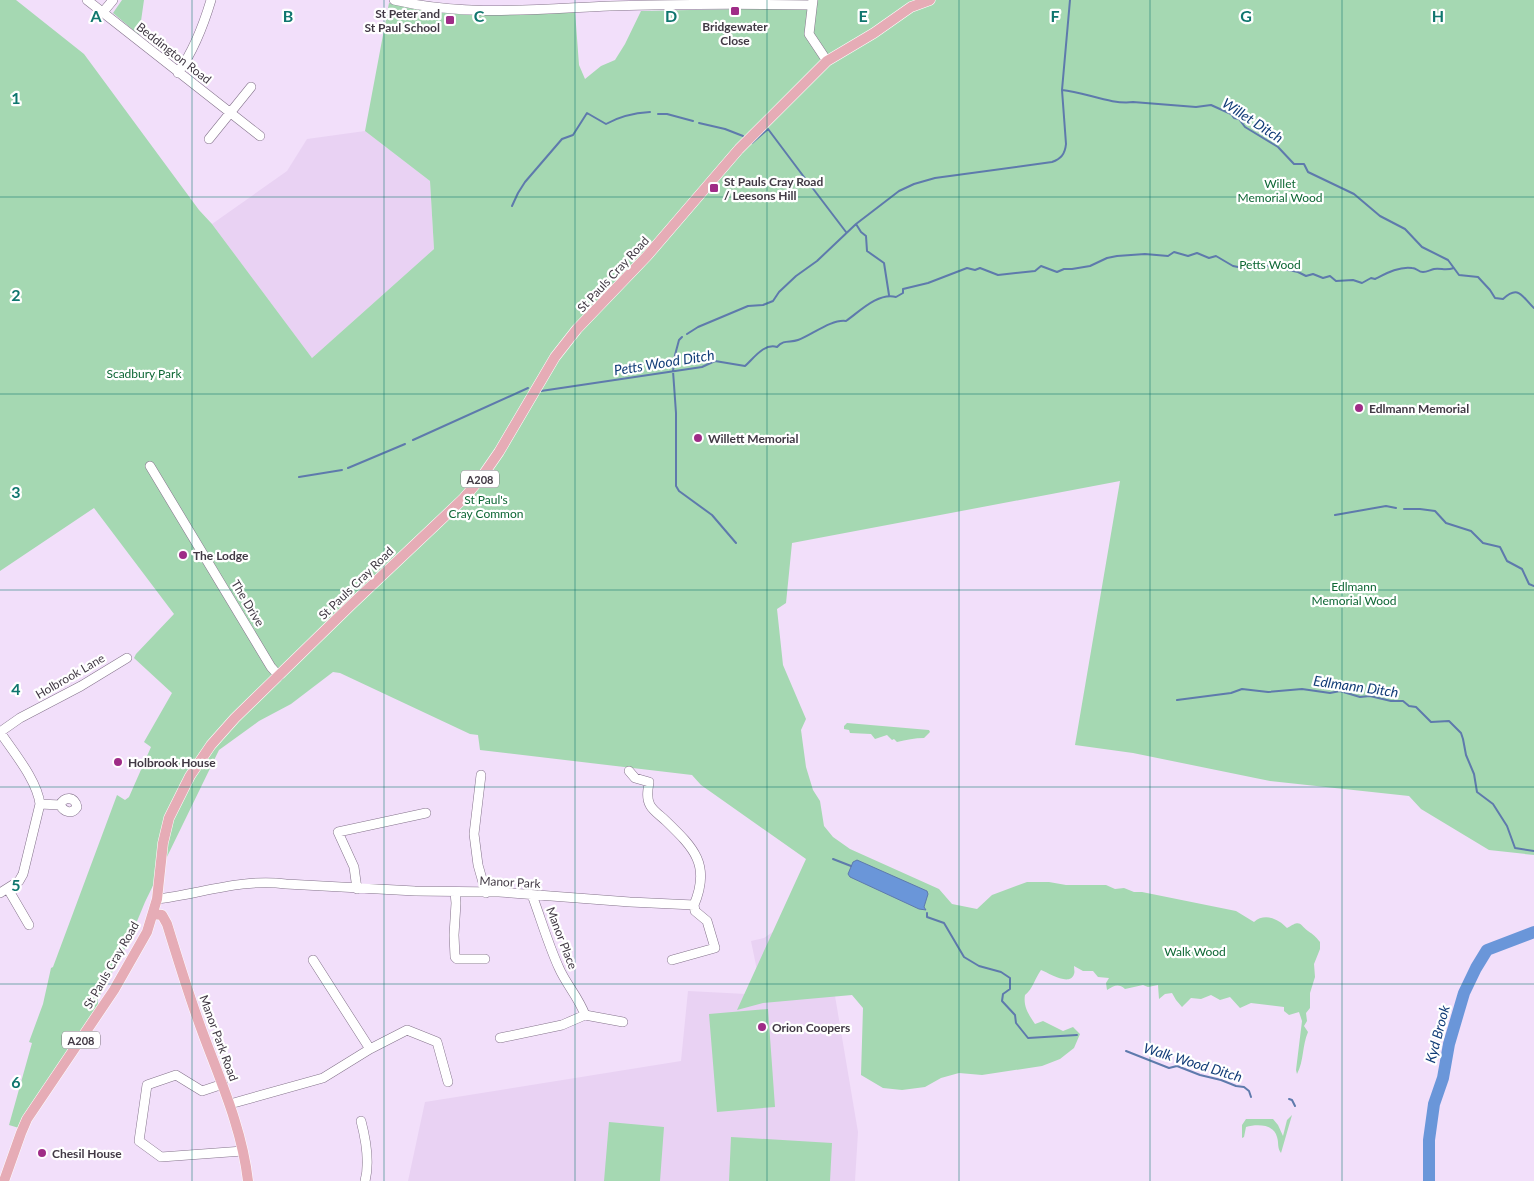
<svg xmlns="http://www.w3.org/2000/svg" width="1534" height="1181" font-family="Lato,sans-serif">
  <style>
    .built { fill: #e9d2f3 }
    .green { fill: #a5d8b2 }
    .water { fill: #6a96d9; stroke: #5e7aac }
    .lines { fill: none; stroke-linecap: round; stroke-linejoin: round }
    .stream { stroke: #5e7aac; stroke-width: 2 }
    .river { stroke: #6a96d9; stroke-width: 12 }
    .minor-casing { stroke: #84738b; stroke-width: 10 }
    .major-casing { stroke: #fff; stroke-width: 11 }
    .minor { stroke: #fff; stroke-width: 9 }
    .major { stroke: #e6acb6; stroke-width: 10 }
    .grid { fill: none; stroke: #0f766e; stroke-width: 1; stroke-opacity: 0.55 }
    .poi-dot { fill: #9f2c87; stroke: #fff; stroke-width: 2 }
    .labels { text-anchor: middle; dominant-baseline: central; stroke-width: 4.5; stroke-linejoin: round; paint-order: stroke }
    .shield { fill: #fff; stroke: #7a747c; stroke-width: 1 }
    .shield-label { font-size: 11px; font-weight: bold; fill: #413944 }
    .poi-label { font-size: 12px; font-weight: bold; fill: #413944; stroke: #fff; text-anchor: start }
    .street-label { font-size: 12px; fill: #413944; stroke: #fff }
    .park-label { font-size: 12px; fill: #0e6735; stroke: #fff }
    .water-label { font-size: 14px; font-style: italic; fill: #123d78; stroke: #fff }
    .grid-label { font-size: 16px; text-anchor: middle; font-weight: bold; fill: #0f766e; stroke: #fff; stroke-width: 4.5; stroke-linejoin: round; paint-order: stroke }
  </style>
  <rect width="100%" height="100%" fill="#f2dffa"/>
  <!-- built -->
  <path class="built" d="M365,131L430,181L434,249L312,358L212,224L287,171L307,139Z
    M780,927L834,990L858,1132L855,1181H408L425,1102L681,1061L688,991L746,994L759,980L751,941L764,938Z"/>
  <!-- green -->
  <path class="green" d="M0,0H16L84,54L199,210L212,224L312,358L434,249L430,181L365,131L389,3L431,12L472,15L575,11L579,65L585,79L601,66L615,60L625,44L641,11L785,8L817,0H1534V855L1489,850L1421,809L1409,796L1270,781L1133,753L1075,745L1120,481L792,543L786,603L777,609L783,665L806,719L801,730L806,767L813,790L820,801L824,826L833,837L850,849L939,889L952,904L977,909L992,895L1027,882H1049L1066,885H1106L1115,889L1124,888L1134,892H1142L1236,911L1254,922C1264,913 1278,918 1287,928C1301,919 1299,924 1308,931C1314,935 1315,936 1320,942V949L1314,964L1315,977L1310,993V1008L1306,1013L1307,1021L1304,1026L1308,1032C1302,1046 1304,1061 1297,1074L1296,1070L1302,1021L1299,1012L1289,1015L1284,1011V1007L1251,1003L1240,1008L1230,997L1220,1000L1211,995L1201,999L1191,998L1182,1007L1176,1000L1172,993L1165,994L1159,999L1158,985L1148,987L1143,985L1125,989C1118,983 1114,986 1107,990L1106,983L1109,978L1098,977L1093,971H1083L1074,966C1074,969 1075,972 1074,974C1070,987 1049,973 1041,970C1035,978 1033,989 1025,995C1023,1007 1029,1015 1035,1024L1043,1021L1063,1031L1073,1027L1080,1034L1074,1048L1060,1059L1042,1066L982,1075L959,1073L941,1078L925,1087L902,1090L883,1088L861,1075L863,1008L852,995L763,1003L737,1010L806,859L701,785L692,775L480,750L478,735L470,734L340,673L333,672L291,704L259,721L219,750L145,902L128,943L98,999V1007L19,1128L9,1125L32,1043L29,1042L43,1004L51,968L53,967L117,795L125,800L129,797L151,747L144,742L172,693L134,658L136,654L174,614L94,508L0,571Z
    M122,0H144L139,35L113,13Z
    M847,723L929,730L930,732L924,738C915,738 906,740 897,742L894,739L892,740L887,735L875,739L871,734L850,733L849,730L844,729V726Z
    M768,1009L775,1107L717,1112L709,1014Z
    M1292,1115L1281,1153C1277,1148 1279,1143 1277,1137C1274,1124 1257,1124 1246,1127L1244,1137L1242,1138V1125L1246,1119H1273L1278,1125L1283,1136L1287,1120Z
    M609,1122L664,1127L660,1181H604Z
    M731,1137L832,1143L830,1181H729Z"/>
  <!-- water -->
  <path class="water" d="M857,860L927,891L928,894L924,907L926,910L919,909L850,877L848,874L853,862Z"/>
  <g class="lines">
    <!-- stream -->
    <path class="stream" d="M1062,90C1085,92 1111,105 1133,102L1196,107L1211,105L1231,114L1234,118L1239,119L1245,127L1278,147L1294,164H1304L1308,172L1354,194L1380,216L1405,229L1422,247L1448,260L1459,275L1478,277L1490,290L1495,298L1503,299C1519,284 1522,297 1534,308
      M658,114H667L693,121
      M699,123L725,129L743,136
      M752,143L768,129L807,181
      M811,186L846,232
      M512,206L518,193L525,182L562,139L573,135L587,113L606,124C620,116 634,113 650,112
      M856,224L861,232L866,236L867,251L884,263L889,295
      M687,334L698,327L748,306L763,305L773,301L779,292L796,276L817,261L856,224L899,191L914,184L935,178L1052,162C1061,159 1065,154 1066,144L1062,90L1070,0
      M682,337L679,340L675,355L673,371L676,413V486L679,491L712,515L736,543
      M541,391L702,367L715,361L745,366C754,358 764,343 777,347C784,339 790,343 798,340C812,335 831,319 846,321C859,312 878,292 896,297L903,293V289L928,283L967,268L975,270L980,268L998,275L1035,271L1041,266L1057,272L1064,269H1072L1090,266L1107,258L1117,256L1145,254L1168,256L1174,252L1188,256L1197,253L1209,258L1216,256L1233,266L1243,268L1254,270L1269,266L1298,272L1306,276L1313,274L1323,278L1330,276L1336,281L1353,280L1362,283L1371,278L1375,279C1385,274 1399,266 1412,268C1417,268 1418,272 1423,272C1427,272 1430,270 1434,269C1442,268 1445,271 1454,268
      M413,440L528,388
      M348,468L405,444
      M299,477L342,470
      M1404,509H1420L1435,511L1446,523L1471,531L1483,543L1500,547L1507,561L1522,569L1529,584L1534,586
      M1335,515L1386,506L1396,508
      M1177,700L1231,693L1242,689L1268,692L1302,689L1330,693L1340,691L1360,697L1370,696L1391,701H1403L1409,706L1416,707L1431,722L1449,721L1461,733L1463,739L1466,755L1474,774L1477,792L1493,804L1507,826L1515,848L1534,851
      M833,859L851,866
      M927,913V917L944,923L964,957L979,966L1001,972L1010,978V989L1003,994L1002,1001L1015,1015L1016,1023L1028,1038L1077,1035
      M1126,1051L1169,1068L1177,1066L1200,1075L1221,1080L1236,1086L1244,1087L1249,1091L1251,1097
      M1289,1099L1292,1100L1295,1106"/>
    <!-- river -->
    <path class="river" d="M1429,1181V1140L1434,1104L1443,1078L1449,1044L1464,993L1476,968L1487,950L1534,932"/>
    <defs>
      <path id="minor" d="M87,0L260,136
        M394,0C465,17 537,9 610,6C677,4 744,4 812,5
        M813,0L809,34L827,61
        M103,12L113,0
        M178,73C194,50 203,27 211,0
        M209,139L251,87
        M150,466L271,667L279,676
        M0,732L20,718L81,686L127,658
        M481,775L474,834L478,865L486,893
        M40,804L60,805C64,812 72,815 77,807C75,796 64,796 60,805
        M8,889L29,925
        M357,889L354,867L338,832L426,813
        M455,892L456,903L454,935L455,957L457,959H485
        M0,893L19,881L23,874L40,804C37,780 14,753 0,732
        M532,895C541,919 548,944 559,968C566,984 579,998 585,1015L623,1022
        M157,899C200,894 242,878 286,884L415,891L499,892L630,902L694,905C711,865 694,848 666,821C661,816 653,811 650,805C646,798 648,789 649,782L635,778L629,771
        M313,960L370,1049
        M672,960L715,948L707,921L695,911L694,905
        M500,1038L562,1025L585,1015
        M223,1084L202,1091L176,1075L147,1085L139,1141L161,1157L243,1151
        M230,1104L323,1078L370,1049L407,1030L437,1042L448,1082
        M361,1121C366,1140 370,1162 365,1181"/>
      <path id="major" d="M153,914L162,915L167,924C178,960 189,996 202,1031C220,1080 242,1128 248,1181
        M4,1181L21,1133L27,1119L114,990L147,932L157,899L163,843L169,818L190,776L211,745L235,718L352,604L463,499L481,478L499,452L555,357L577,329L647,256L739,149L827,61L874,33L911,7L930,0"/>
    </defs>
    <!-- minor casing -->
    <use href="#minor" class="minor-casing"/>
    <!-- major casing -->
    <use href="#major" class="major-casing"/>
    <!-- minor -->
    <use href="#minor" class="minor"/>
    <!-- major -->
    <use href="#major" class="major"/>
  </g>
  <!-- grid -->
  <path class="grid" d="M192,0V1181M384,0V1181M575,0V1181M767,0V1181M959,0V1181M1150,0V1181M1342,0V1181M0,197H1534M0,394H1534M0,590H1534M0,787H1534M0,984H1534"/>
  <!-- markers -->
  <g class="poi-dot">
    <rect x="730" y="6" width="10" height="10" rx="2.5"/>
    <rect x="445" y="15" width="10" height="10" rx="2.5"/>
    <rect x="709" y="183" width="10" height="10" rx="2.5"/>
    <circle cx="1359" cy="408" r="5"/>
    <circle cx="698" cy="438" r="5"/>
    <circle cx="183" cy="555" r="5"/>
    <circle cx="118" cy="762" r="5"/>
    <circle cx="762" cy="1027" r="5"/>
    <circle cx="42" cy="1153" r="5"/>
  </g>
  <g class="labels">
    <!-- shield labels -->
    <g class="shield">
      <rect x="461" y="470.5" width="38" height="17" rx="4"/>
      <rect x="62" y="1031.5" width="38" height="17" rx="4"/>
    </g>
    <g class="shield-label">
      <text x="480" y="479">A208</text>
      <text x="81" y="1040">A208</text>
    </g>
    <!-- poi labels -->
    <g class="poi-label">
      <text x="440" y="13" text-anchor="end">St Peter and<tspan x="440" dy="14">St Paul School</tspan></text>
      <text x="735" y="26" text-anchor="middle">Bridgewater<tspan x="735" dy="14">Close</tspan></text>
      <text x="724" y="181">St Pauls Cray Road<tspan x="724" dy="14">/ Leesons Hill</tspan></text>
      <text x="1369" y="408">Edlmann Memorial</text>
      <text x="708" y="438">Willett Memorial</text>
      <text x="193" y="555">The Lodge</text>
      <text x="128" y="762">Holbrook House</text>
      <text x="772" y="1027">Orion Coopers</text>
      <text x="52" y="1153">Chesil House</text>
    </g>
    <!-- street labels -->
    <g class="street-label">
      <text transform="translate(174 53) rotate(38)">Beddington Road</text>
      <text transform="translate(613 274) rotate(-47)">St Pauls Cray Road</text>
      <text transform="translate(356 583) rotate(-44)">St Pauls Cray Road</text>
      <text transform="translate(248 603) rotate(59)">The Drive</text>
      <text transform="translate(70 676) rotate(-30)">Holbrook Lane</text>
      <text transform="translate(510 882) rotate(3)">Manor Park</text>
      <text transform="translate(562 938) rotate(69)">Manor Place</text>
      <text transform="translate(111 965) rotate(-60)">St Pauls Cray Road</text>
      <text transform="translate(219 1038) rotate(70)">Manor Park Road</text>
    </g>
    <!-- park labels -->
    <g class="park-label">
      <text x="1280" y="183">Willet<tspan x="1280" dy="14">Memorial Wood</tspan></text>
      <text x="1270" y="264">Petts Wood</text>
      <text x="144" y="373">Scadbury Park</text>
      <text x="486" y="499">St Paul's<tspan x="486" dy="14">Cray Common</tspan></text>
      <text x="1354" y="586">Edlmann<tspan x="1354" dy="14">Memorial Wood</tspan></text>
      <text x="1195" y="951">Walk Wood</text>
    </g>
    <!-- water labels -->
    <g class="water-label">
      <text transform="translate(1253 120) rotate(33)">Willet Ditch</text>
      <text transform="translate(664 362) rotate(-9)">Petts Wood Ditch</text>
      <text transform="translate(1356 686) rotate(8)">Edlmann Ditch</text>
      <text transform="translate(1437 1034) rotate(-75)">Kyd Brook</text>
      <text transform="translate(1193 1062) rotate(17)">Walk Wood Ditch</text>
    </g>
  </g>
  <g class="grid-label">
    <text x="96" y="22">A</text>
    <text x="288" y="22">B</text>
    <text x="479" y="22">C</text>
    <text x="671" y="22">D</text>
    <text x="863" y="22">E</text>
    <text x="1055" y="22">F</text>
    <text x="1246" y="22">G</text>
    <text x="1438" y="22">H</text>
    <text x="16" y="104">1</text>
    <text x="16" y="301">2</text>
    <text x="16" y="498">3</text>
    <text x="16" y="695">4</text>
    <text x="16" y="891">5</text>
    <text x="16" y="1088">6</text>
  </g>
</svg>
